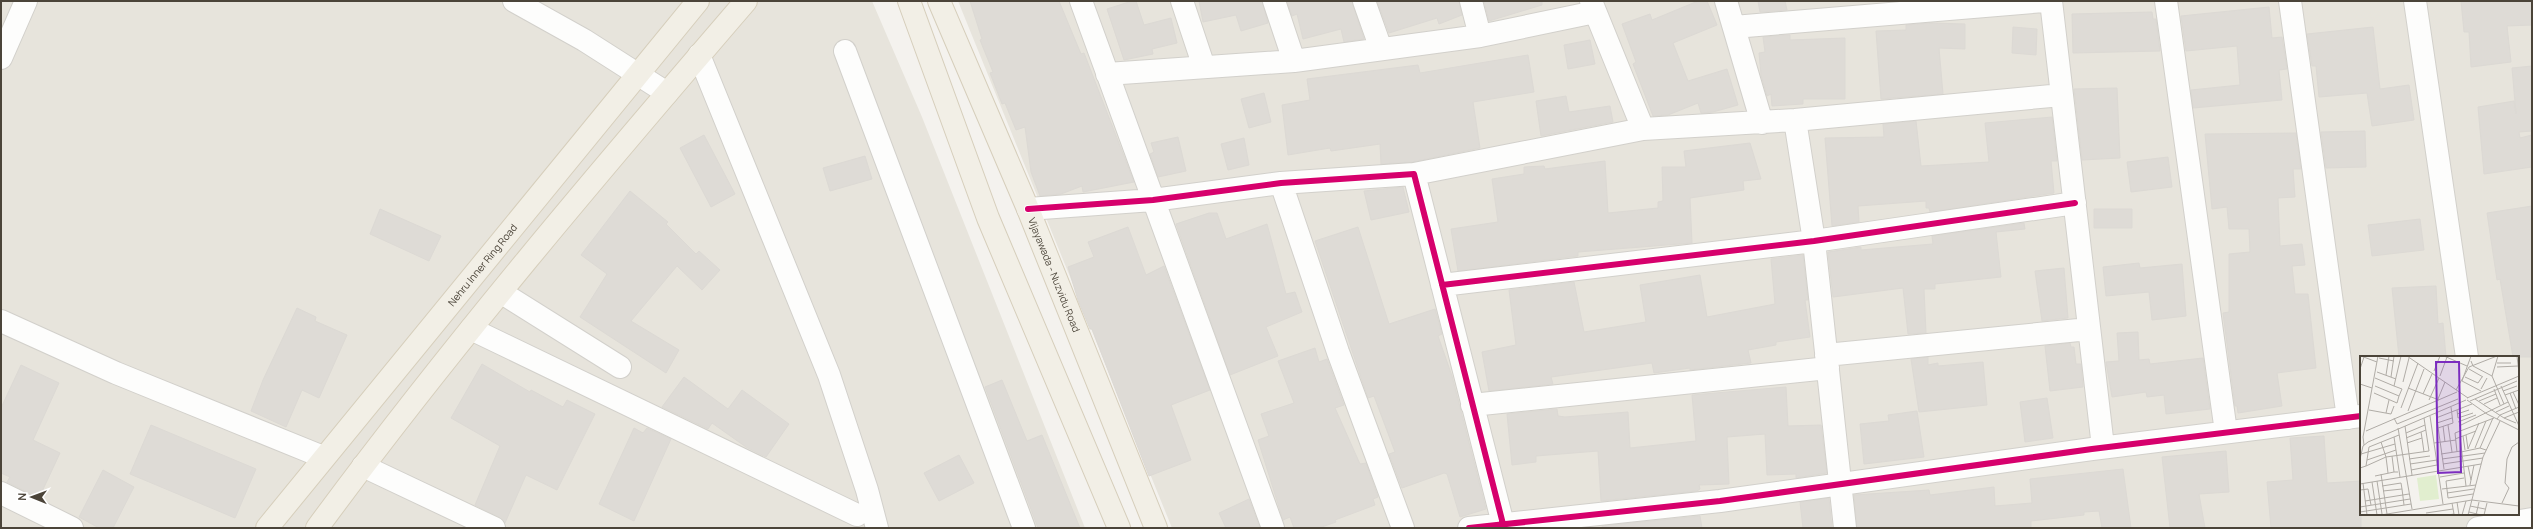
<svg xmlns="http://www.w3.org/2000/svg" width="2533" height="529" font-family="Manrope,sans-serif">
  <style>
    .residential { fill: #e7e4dc; fill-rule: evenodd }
    .building { fill: #dedbd6; stroke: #dcd9d4 }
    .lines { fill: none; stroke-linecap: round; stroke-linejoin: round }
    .minor-casing { stroke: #d2d0cb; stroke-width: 24 }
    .major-casing { stroke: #d6cebb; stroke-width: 24 }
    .minor { stroke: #fdfdfc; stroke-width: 22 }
    .major { stroke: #f2efe6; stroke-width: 22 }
    .cycleway-casing { stroke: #fff; stroke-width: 8 }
    .cycleway { stroke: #d6006c; stroke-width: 6 }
    .labels { text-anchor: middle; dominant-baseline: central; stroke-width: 4; stroke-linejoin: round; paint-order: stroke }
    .street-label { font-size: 10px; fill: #4b4439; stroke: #fff }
    .inset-road { fill: none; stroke: #b0aca6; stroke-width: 1 }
    .view { fill: #7b2cbf; fill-opacity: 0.15; stroke: #7b2cbf; stroke-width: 2 }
    .inset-edge { fill: none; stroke: #4b4439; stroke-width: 2 }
  </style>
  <rect width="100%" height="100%" fill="#f4f2ee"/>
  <!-- residential -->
  <path class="residential" d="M1,1H872L922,117L1085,528H1Z
    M958,1H2532V528H1172ZM2361,357H2518V514H2361Z"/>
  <!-- building -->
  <path class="building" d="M970,1H1059L1081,54L1084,53L1134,182L1083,192L1082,186L1061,194L1040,196L1031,172L1025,127L1016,130L1005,103L1002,104L990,73L993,72L980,40L982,39Z
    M1132,1H1136L1144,25L1171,18L1177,43L1152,49L1153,54L1124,60L1107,9Z
    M1199,1H1262L1268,23L1241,31L1236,15L1203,22Z
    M1287,1H1352L1364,39L1344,42L1341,29L1303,39L1297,14L1292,16Z
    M1377,1H1459L1462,15L1439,24L1437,18L1389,33Z
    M1484,1H1542V5L1489,21Z
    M1698,1H1707L1717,25L1673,43L1688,81L1727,69L1738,105L1713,112L1701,113L1698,103L1668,115L1653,116L1633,64L1636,62L1622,24L1650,14L1652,20Z
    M1758,1H1785L1787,10L1760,12Z
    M2461,1H2532V25L2507,26L2511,62L2471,67L2469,32H2464Z
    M2269,7L2272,38L2282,37L2287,69L2279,70L2282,100L2193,108L2191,90L2240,85L2237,46L2186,51L2181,16Z
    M2152,12L2153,19H2156L2160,51L2073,53L2072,14Z
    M1930,23L1965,24V49L1939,48L1943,94L1881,99L1876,31L1906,30V25Z
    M2013,27L2037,29L2036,55L2012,53Z
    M2373,27L2380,89L2409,85L2414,120L2372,126L2367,93L2319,97L2316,66H2312L2307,34Z
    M1790,35V40L1845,38V99H1803V104L1772,106L1771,94L1767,96L1761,75L1759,53L1765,52L1763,37Z
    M1590,40L1595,64L1568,69L1564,45Z
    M1528,55L1534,92L1473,102L1480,148L1412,162L1381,164L1380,144L1331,151L1330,148L1288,155L1282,105L1310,100L1307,79L1418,65L1420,73Z
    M2532,66V131L2519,132L2520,138L2532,135V167L2484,174L2478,107L2514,101L2516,114L2512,68Z
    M2117,88L2120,158L2082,160L2074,89Z
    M1264,93L1271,122L1249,128L1241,99Z
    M1566,96L1569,112L1610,106L1613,122L1541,136L1536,101Z
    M2052,117L2057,161H2051L2054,193L1930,212L1929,208H1926V201L1858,206L1859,222L1832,226L1825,138L1884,137L1883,124L1916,121L1921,166L1989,162L1985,123Z
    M2365,131L2366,167L2326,168L2321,132Z
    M2296,133L2301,169H2293L2295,197L2278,198L2280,246L2302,244L2305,265L2292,266L2295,294H2308L2316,368L2277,373L2282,406L2238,413L2237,406H2235L2223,313L2229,312V254L2250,252L2249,229H2229L2227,207L2212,209L2205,134Z
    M704,135L735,194L711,207L680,148Z
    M1178,137L1186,171L1158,177L1150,154L1154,152L1151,143Z
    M1244,138L1249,165L1228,170L1221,144Z
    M1750,143L1761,179L1743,181L1744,190L1690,198L1692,243L1578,252V256L1458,271L1451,229L1498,222L1492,179L1524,174V167L1544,166L1545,169L1605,161L1608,213L1658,208V202L1663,201L1662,167H1686L1684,151Z
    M865,156L872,179L830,191L823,168Z
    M2168,157L2172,187L2131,192L2127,162Z
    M1403,187L1409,212L1371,220L1364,191Z
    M630,191L668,222L666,224L696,254L699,251L720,270L702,290L677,266L631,321L679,350L666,373L580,317L607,274L581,255Z
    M2532,206V357H2513L2500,279L2497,280L2487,213Z
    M380,209L441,236L429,261L370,234Z
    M2094,209H2132V228H2094Z
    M1209,213H1217L1226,239L1267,224L1286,294L1295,292L1302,312L1266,327L1278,356L1230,375L1176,224Z
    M2420,219L2424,250L2372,256L2368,225Z
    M2024,223L2025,229L1996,232L2001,277L1935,284V289H1924L1926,333L1908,334L1903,288L1833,297L1828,252L1861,247V250L1933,244L1932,236Z
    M1128,227L1146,275L1164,266L1210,390L1171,405L1191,460L1149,476L1092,329H1090L1078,300L1068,267L1094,257L1088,242Z
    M1358,227L1389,324L1435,309L1442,334L1438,336L1452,376L1486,509L1460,517L1447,474L1444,473L1402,488L1389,454L1395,452L1374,396L1368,398L1315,241Z
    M1803,255L1808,300H1805L1810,337L1776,342V345L1748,350L1751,363L1690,370V368L1654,373L1652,363L1551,377L1553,384L1489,391L1482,352L1516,345L1509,290L1574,282L1584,332L1646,322L1640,285L1700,275L1707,317L1775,304L1771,259Z
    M2139,263L2140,268L2182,264L2186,316L2152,320L2149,292L2106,296L2103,267Z
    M2064,268L2068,318L2042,321L2035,271Z
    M2436,286L2438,324L2443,323L2446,357H2399L2392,288Z
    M297,308L316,317L315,321L347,335L319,398L302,390L286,427L251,411L263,380Z
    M2138,332L2139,360L2149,359L2150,364L2203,358L2210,409L2166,414L2164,395L2147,397L2146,392L2112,397L2106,362L2119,361L2117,333Z
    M2070,343L2071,347H2074L2076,364H2081L2083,387L2050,391L2045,346Z
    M1315,348L1319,362L1327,359L1344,405L1335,408L1360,464L1366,463L1378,497L1373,499L1375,505L1335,520L1336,522L1319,528H1294L1290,517L1283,520L1258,440L1269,436L1261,414L1294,403L1278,361Z
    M1928,357V365L1938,363V366L1983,362L1987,405L1919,412L1911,359Z
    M482,364L530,392L531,390L563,407L567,400L595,414L557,490L526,475L505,523L499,517L475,505L500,446L451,418Z
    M21,365L59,383L33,440L60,453L39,498L7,482L10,477L1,473V408Z
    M684,377L728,409L742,390L789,424L766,457L746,447L712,423L708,429L662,407Z
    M1002,380L1027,441L1042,435L1080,528H1038L985,387Z
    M1786,387L1788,426L1821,425L1827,473L1796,478V474L1767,475L1765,434L1727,437L1729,484L1699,485L1700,489L1697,491L1601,501L1598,451L1536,456V462L1512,465L1507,414L1557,409L1558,416L1565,417L1628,412L1630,448L1696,441L1692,395Z
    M2047,398L2053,438L2025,442L2020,402Z
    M1917,411L1924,457L1864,464L1860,424L1889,421L1888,415Z
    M151,425L256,469L235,518L130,474Z
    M634,428L643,433L647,428L671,439L634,521L599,504Z
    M2324,436L2327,483L2361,481V527L2271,528L2267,482L2293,480L2290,438Z
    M2226,451L2229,492L2199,494L2205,528H2170L2162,457Z
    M959,455L974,483L939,501L924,473Z
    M2123,469L2131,528H2102L2099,511L2084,512V515L2031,521V528H1857L1854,495L1929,490L1930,495L1994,487L1995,506L2032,503L2030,479Z
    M103,470L134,487L113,528H99L79,517Z
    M1829,498L1832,528H1803L1800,502Z
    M1249,499L1260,528H1226L1219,513Z
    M1700,516L1702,528H1603L1602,526Z"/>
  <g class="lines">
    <defs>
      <path id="minor" d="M514,1L584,40L667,93
        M1081,1L1273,528
        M1182,1L1204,67
        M1364,1L1381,49
        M1471,1L1480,36
        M1591,1L1643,129L1795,120L2062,95
        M1726,1L1762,123
        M2051,1L2103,447
        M2166,1L2226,432
        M2290,1L2348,418
        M2415,1L2467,357
        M1734,27L2044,1
        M845,51L1024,528
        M699,55L829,375L867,490L877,528
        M1,58L26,1
        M1294,61L1480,36L1595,12
        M1107,74L1294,61L1274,1
        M1795,120L1814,241L1845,528
        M1414,174L1643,129
        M1281,183L1338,352L1403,528
        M1028,209L1153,200L1281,183L1414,174L1503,524
        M1442,285L1814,241L2075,203
        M502,293L620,367
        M1,321L116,373L323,457
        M471,329L857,515
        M1826,355L2089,329
        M1472,405L1828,368
        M363,466L494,528
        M1,493L72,528
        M1469,528L1720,501L2092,449L2361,416
        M2478,528L2532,519"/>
      <g id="major">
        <path d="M909,1L988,218L1119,528"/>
        <path id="s1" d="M939,1L1028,209L1156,528"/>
        <path id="s2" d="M267,528L698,1"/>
        <path d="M317,528C451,346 599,172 746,1"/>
      </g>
    </defs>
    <!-- minor casing -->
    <use href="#minor" class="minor-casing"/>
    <!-- major casing -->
    <use href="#major" class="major-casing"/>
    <!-- minor -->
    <use href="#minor" class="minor"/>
    <!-- major -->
    <use href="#major" class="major"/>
    <defs>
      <path id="cycleway" d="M1028,209L1153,200L1281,183L1414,174L1503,524
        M1442,285L1814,241L2075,203
        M1469,528L1720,501L2092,449L2361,416"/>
    </defs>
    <!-- cycleway casing -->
    <use href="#cycleway" class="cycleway-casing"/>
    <!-- cycleway -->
    <use href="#cycleway" class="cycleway"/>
  </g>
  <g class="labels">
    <!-- street labels -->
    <g class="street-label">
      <text stroke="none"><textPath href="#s2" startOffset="340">Nehru Inner Ring Road</textPath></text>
      <text stroke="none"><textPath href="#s1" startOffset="297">Vijayawada - Nuzvidu Road</textPath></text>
    </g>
  </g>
  <!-- overview -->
  <g transform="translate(2360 356)">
    <rect width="159" height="159" fill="#f4f2ee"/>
    <path d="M76,119L79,143L60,145L57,122Z" fill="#e1eecf"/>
    <path class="inset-road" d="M1,0L17,6M47,0L108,42M84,0L107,10M111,0L102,25L121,35M157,0L159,17M19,2L34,5M111,5L113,10L132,20L144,48M137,7H151M137,11L158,10M0,13L4,1M109,13L123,21M74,15L80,0M17,16L36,23M26,19L29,0M80,20L87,1M132,20L138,0M31,21L34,0M105,21L118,27L122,21M15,22L34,30L41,0M43,26L49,2M0,28L12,32M15,30L39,40L42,33L34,30M141,30L159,70M48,32L79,44M121,33L127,22M134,33L140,49M96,34L109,11L137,0M143,35L157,30M153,36L159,49M14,37L37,47L39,40M150,37L156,53M63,38L72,18M145,39L159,34M107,42L159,20M78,43L85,26M115,43L144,62L159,56M69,44L79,22M107,44L127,58L159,74M110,45L157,25M119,45L136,38M124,48L137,42M41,52L58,7M9,54L31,58L34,50M97,54L98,62L113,57M48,55L64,13M136,56L149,50M26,57L29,44M76,57L84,113M97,58L109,54M70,60L83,148M34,62L37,68L98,43M76,62L112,48M144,62L156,67M137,63L140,59L159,51M98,66L116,59M77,67L92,62M88,69L92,96M45,70L52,119M83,70L85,86M99,70L148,46M38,72L52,153M78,72L93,67L91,51M6,75L97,36M46,77L65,69M106,79L108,93M103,80L105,94M34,81L40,121M100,81L106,130M46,82L66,74M62,82L64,96M95,83L116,75M21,86L26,101L28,117M47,87L62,82L61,76M74,87L96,84M4,89L3,81L18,0M115,92L126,65M108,93L119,67M126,94L120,92L133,62M97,96L95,77L134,62M101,96L120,92M1,98L35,88M81,98L101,95M32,100L34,116H38M0,103L3,90L8,86L106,44M49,103L70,100M82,103L125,97M7,104L36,94M50,108L77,104M83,108L123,102M6,110L26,101L69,95L64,62M108,110L111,124M0,112L6,110L9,91L39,79M51,114L77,109M21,118L27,158M15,120L34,116M80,121L104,117M104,122L86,125L88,142L113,138M17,125L22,158M12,126L17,159M3,127L7,159M0,128L121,108M110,129L114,109M22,130L41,127L42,133L23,135M42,133L44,149M82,133L116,129M0,134L8,133L11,149M87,137L114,133M5,145L49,138M97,146L99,159M142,147L149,132L145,127L147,103L152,91L159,86M110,150L125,153M0,151L50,143M0,156L51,148M109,156L121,159M66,157L93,153M21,159L112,144L159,150M88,159L94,158L92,147M102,159L106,145M108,159L123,101L140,65M116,159L119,146M124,159L127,147"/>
    <path class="view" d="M76,6H99L101,116L78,117Z"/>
    <rect width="159" height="159" class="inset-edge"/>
  </g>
  <!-- border -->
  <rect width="2533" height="529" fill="none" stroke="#4b4439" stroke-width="4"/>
  <!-- north arrow -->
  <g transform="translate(32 497) rotate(271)" stroke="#ffffff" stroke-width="3" paint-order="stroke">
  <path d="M0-3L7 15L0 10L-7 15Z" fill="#4b4439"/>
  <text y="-6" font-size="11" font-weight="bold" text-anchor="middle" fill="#4b4439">N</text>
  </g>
</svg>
